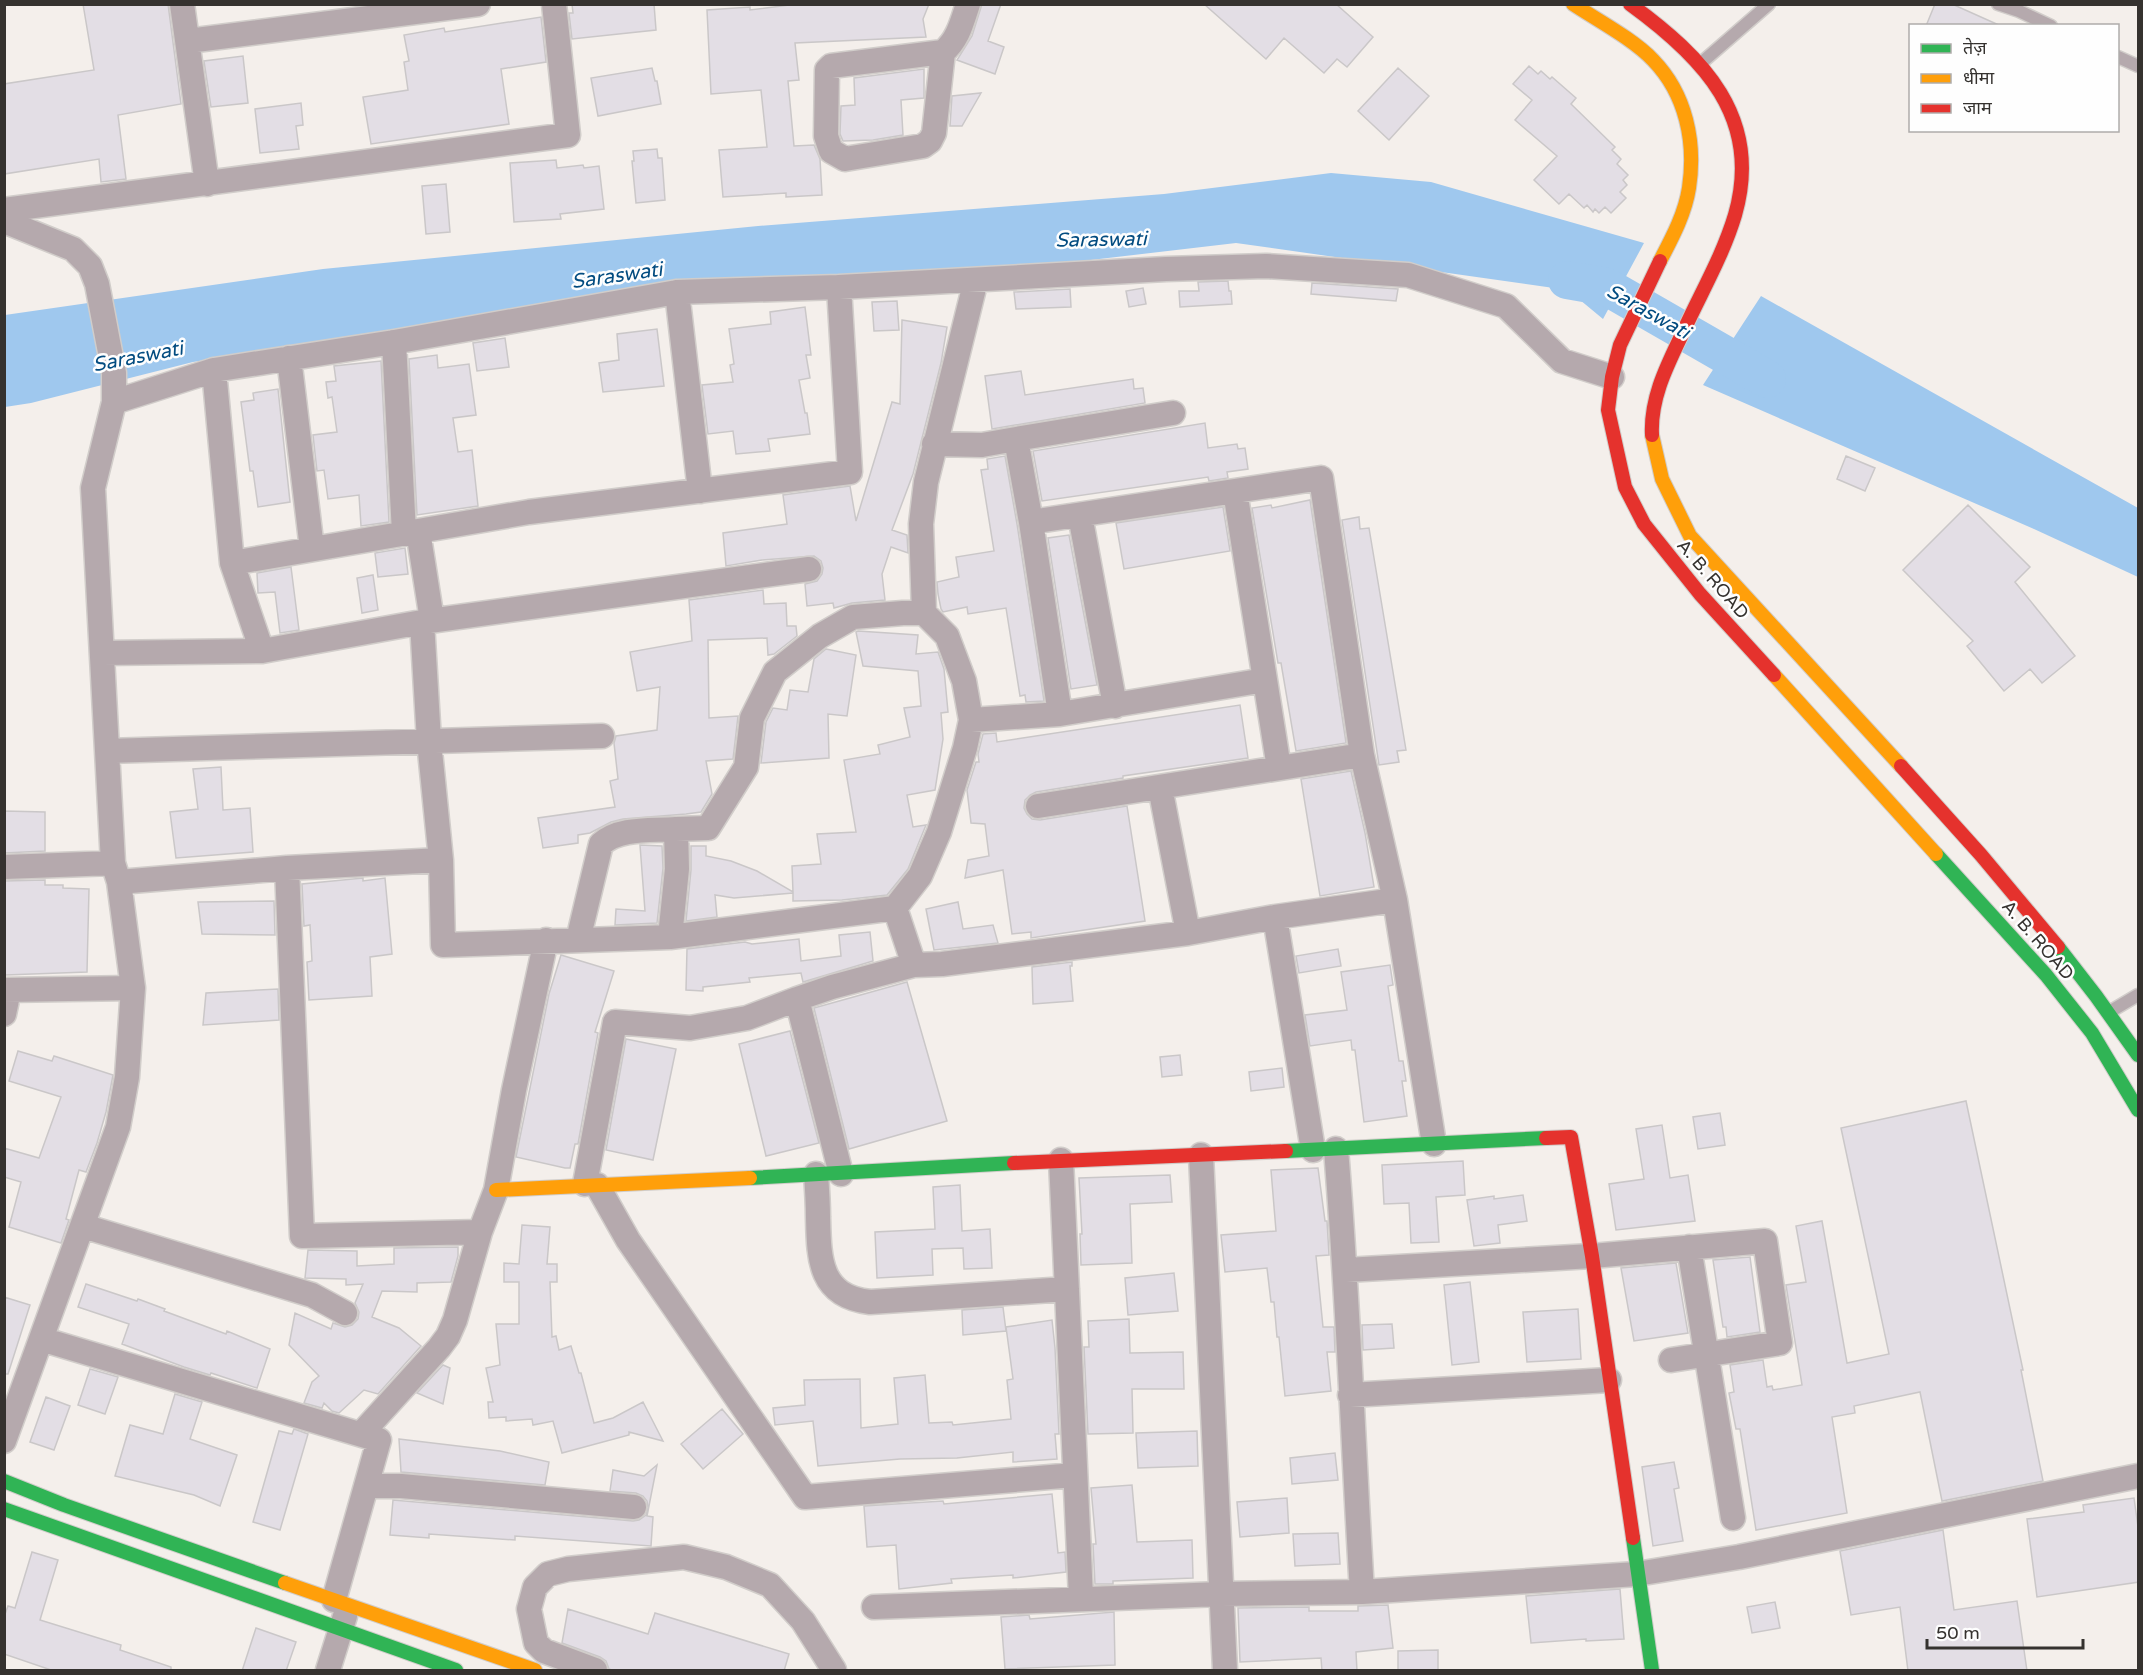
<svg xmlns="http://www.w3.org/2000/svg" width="2143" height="1675" viewBox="0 0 2143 1675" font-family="'Varela Round','Noto Sans Devanagari',sans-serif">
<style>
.water{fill:#9fc8ee}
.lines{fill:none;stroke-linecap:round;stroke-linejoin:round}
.river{stroke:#9fc8ee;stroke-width:38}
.building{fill:#e3dee5;stroke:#cac7c8;stroke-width:1.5}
.lane-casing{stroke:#d1cdca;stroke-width:15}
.street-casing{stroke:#d1cdca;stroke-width:27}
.fast-casing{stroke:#d1cdca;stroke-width:16}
.slow-casing{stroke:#d1cdca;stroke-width:16}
.jam-casing{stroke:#d1cdca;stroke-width:16}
.lane{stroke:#b5a9ad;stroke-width:12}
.street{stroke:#b5a9ad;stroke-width:24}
.fast{stroke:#30b455;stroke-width:14}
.slow{stroke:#ff9f0a;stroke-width:14}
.jam{stroke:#e5322d;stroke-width:14}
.labels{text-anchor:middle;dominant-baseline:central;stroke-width:5;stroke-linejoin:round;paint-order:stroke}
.street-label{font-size:18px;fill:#35322f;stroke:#fefefe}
.water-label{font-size:20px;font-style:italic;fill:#034c80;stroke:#fefefe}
</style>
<rect width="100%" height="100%" fill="#f4efeb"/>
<path class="water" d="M1331 173 1431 182 1644 243 1603 319 1568 290 1236 243 1031 267 764 277 559 304 193 362 31 403 5 407V315L323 269 758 226 1164 194Z
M1761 296 2138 508V577L2034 529 1703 385Z"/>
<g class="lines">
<path class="river" d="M1567 280 1607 287 1767 379"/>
</g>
<path class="building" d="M83 4H168L181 104 118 115 126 179 101 182 99 159 4 174V84L94 70Z
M572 4H654L656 30 572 39 569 13H573Z
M797 4H929L923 19 926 37 795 43 799 80 788 81 794 146 814 145 820 159 822 195 786 197V193L723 197 719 150 767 147 761 90 711 94 707 10 750 7V10Z
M982 4H1001L988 41 1004 47 995 74 957 60 972 36Z
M1204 4H1336L1373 37 1347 67 1337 59 1324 73 1284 38 1266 59Z
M1935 4H1952L2001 26H1926Z
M541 17 546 62 501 69 509 124 371 144 363 97 408 90 404 62 409 61 404 35 444 28 445 32Z
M243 56 248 103 211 107 204 61Z
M1529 66 1538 74 1541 71 1550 79 1552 77 1576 98 1571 104 1615 147 1612 150 1621 159 1617 164 1628 175 1623 180 1627 185 1620 192 1626 198 1611 213 1605 207 1599 213 1595 209 1593 212 1587 205 1584 208 1569 194 1559 204 1534 180 1557 156 1515 120 1532 100 1513 84Z
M652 68 655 81H657L661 104 598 116 591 78Z
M1398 68 1429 96 1389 140 1358 111Z
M924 69V98L901 100 903 135 873 140 843 141 840 134 841 106 855 105 854 78Z
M981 93 962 126H950L952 96Z
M301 103 303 125 296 126 299 149 260 153 255 109Z
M657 149 658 158H662L665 200 636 203 632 161H634L633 151Z
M556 160 557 168 583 165 584 168 599 166 604 209 560 214 561 219 514 222 510 163Z
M446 184 450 232 426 234 422 186Z
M1228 281 1229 291H1231L1232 304 1180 307 1179 291H1199L1198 282Z
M1312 283 1398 289 1396 301 1311 294Z
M1143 288 1146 304 1129 307 1126 291Z
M1070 289 1071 307 1016 309 1014 292Z
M897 301 899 330 874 331 872 302Z
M805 307 811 355H806L810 378 799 380 805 413H807L810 434 768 439 770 451 736 454 733 431 708 434 702 385 733 382 730 365 734 364 729 329 771 324 770 312Z
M902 320 947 327 941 363 913 474 892 530 907 535 908 553 891 547 882 574 885 600 852 603 834 608 833 603 807 606 805 584 817 581 822 574 823 568 821 561 814 556 762 560 726 566 723 533 787 524 783 495 850 486 856 521 892 402 900 404Z
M657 329 664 386 603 392 599 363 619 360 617 334Z
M505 338 509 367 477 371 473 343Z
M437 355 438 368 469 364 476 415 453 418 458 452 472 450 478 506 417 515 409 359Z
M381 361 389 522 361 526 359 495 328 499 324 470 317 471 313 435 337 432 332 397 328 398 326 382 336 381 334 366Z
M1021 371 1025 395 1133 379 1134 389 1143 388 1145 403 992 429 985 376Z
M278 389 290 502 258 507 253 471H250L241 402 254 400 253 393Z
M1205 423 1208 448 1237 444 1238 449 1245 448 1248 469 1227 472 1228 478 1209 481 1208 477 1042 501 1033 451Z
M1005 456 1017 524 1044 701 1026 702 1025 695 1020 696 1006 608 968 614 967 607 943 612 941 609 938 594 937 582 959 577 956 557 994 551 981 470 988 469 987 459Z
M1846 456 1875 468 1865 491 1837 479Z
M1310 500 1346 743 1296 751 1281 663H1278L1252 508 1271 505 1272 508Z
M1968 505 2030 567 2015 582 2075 656 2042 683 2030 669 2004 691 1967 646 1973 641 1903 570Z
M1223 507 1230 551 1124 569 1116 523Z
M1359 517 1360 529 1369 528 1406 750 1397 751 1399 762 1379 765 1342 520Z
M1069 535 1097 685 1071 689 1048 538Z
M405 548 408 574 378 577 375 553Z
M291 567 299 630 280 633 275 592 258 593 257 573Z
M373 575 378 610 362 613 357 578Z
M763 590 764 604 786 603 787 626H796L797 636 774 654 768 655 767 638 708 640 709 718 738 716 733 759 706 761 712 794 701 812 686 814 623 819 611 822 590 833 578 835V843L543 848 538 818 615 807 610 781 618 779 614 743 616 736 657 730 660 687 637 691 630 652 692 641 689 600Z
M858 631 918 635 916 654 938 652 944 669 948 712 941 713 943 739 935 790 907 795 913 827 926 825 908 869 887 895 842 900 793 901V893L734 898 715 895 717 917 686 921 691 870V846H706V856L731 861 757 871 793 892 792 866 821 864 817 834 856 832 844 760 880 754 878 745 910 737 904 708 921 706 918 671 863 666 856 632Z
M826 649 856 655 847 716 828 714 829 758 761 763 766 722 773 708 787 710 790 690 808 692 814 659Z
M1240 705 1248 758 1123 776V778L1036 792 1030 795 1025 800 1024 808 1027 814 1032 819 1040 820 1127 806 1145 921 1031 938V932L1012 934 1003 870 965 878 968 860 989 856 985 824 971 823 967 790 976 762H979L978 754 983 734 996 733 997 742Z
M221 767 223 810 250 808 253 852 176 858 170 812 198 809 193 769Z
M1351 771 1365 833 1374 887 1320 896 1301 779Z
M4 811 45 812V851L4 853Z
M640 845 662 846 663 868 657 923 615 925 616 909 645 911Z
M363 878V881L385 878 392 954 370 957 372 996 309 1000 307 962 312 961 310 925 304 926 302 884Z
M45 880V885H63V888L89 889 87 972 5 975 4 881Z
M274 901 275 935 202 934 198 902Z
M958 902 963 929 993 925 998 943 934 950 926 909Z
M870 932 873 961 803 982 801 973 749 978 750 982 703 987V991L686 990 687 949 745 942 752 944 799 939 801 961 841 956 839 935Z
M1338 949 1341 966 1299 973 1296 956Z
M561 955 614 971 595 1032 598 1033 578 1144H575L570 1168H565L516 1157 549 994Z
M1072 962V966H1070L1073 1001 1033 1004 1032 967Z
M1390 965 1393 985 1388 986 1399 1061H1403L1406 1081H1402L1407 1116 1364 1122 1355 1050H1352L1351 1040 1310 1046 1305 1015 1347 1010 1341 972Z
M907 982 947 1121 849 1149 814 1008Z
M278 989 279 1020 203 1025 206 993Z
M790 1031 819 1143 766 1156 739 1044Z
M626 1039 676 1049 653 1160 606 1150Z
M18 1051 52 1061 54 1056 113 1075 106 1112 97 1143 86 1172 79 1170 66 1219 69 1220 61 1243 9 1227 21 1182 4 1177V1148L39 1158 61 1097 9 1081Z
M1180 1055 1182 1075 1162 1077 1160 1057Z
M1282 1068 1284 1087 1251 1091 1249 1072Z
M1966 1101 2023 1370H2021L2043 1481 1942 1501 1920 1392 1854 1406 1855 1413 1832 1417 1847 1513 1756 1530 1740 1429H1736L1729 1393 1734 1392 1730 1365 1763 1360 1767 1387 1772 1386 1773 1390 1802 1385 1786 1285 1806 1282 1796 1226 1822 1221 1847 1363 1889 1354 1841 1128Z
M1720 1113 1725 1145 1698 1149 1693 1117Z
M1662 1125 1670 1178 1688 1175 1695 1221 1616 1230 1609 1184 1644 1179 1636 1129Z
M1463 1161 1465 1195 1436 1197 1439 1242 1411 1243 1409 1203 1384 1204 1382 1165Z
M1318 1168 1325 1221H1327L1329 1255 1316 1256 1323 1327H1334L1335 1352H1327L1331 1391 1285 1396 1279 1337H1277L1274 1302H1271L1267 1268 1225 1272 1221 1235 1276 1231 1271 1170Z
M1170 1175 1172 1202 1130 1204 1132 1263 1081 1265 1080 1234H1082L1079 1178Z
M960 1185 962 1231 990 1229 992 1268 964 1269 963 1248 932 1249 933 1275 877 1278 875 1232 935 1229 933 1187Z
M1523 1195 1527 1221 1498 1225 1500 1243 1474 1246 1467 1200 1494 1196V1199Z
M522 1225 550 1227 547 1264H557V1282H550L552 1337 556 1336 559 1350 571 1346 579 1373H581L594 1423 613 1418 643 1402 663 1441 629 1432V1435L562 1453 553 1421 533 1425 532 1419 506 1421V1417L489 1418 488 1402H493L486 1368 500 1365 496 1324H519V1282H504V1263L519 1264Z
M458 1247V1256L451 1282 417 1283V1292L382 1291 372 1317 399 1328 421 1346 378 1394 364 1390 339 1413 332 1411 324 1403 322 1408 304 1403 312 1382 319 1376 289 1345 295 1313 331 1329 333 1323 345 1327 352 1325 358 1319 359 1312 355 1303 363 1284 346 1285V1279L305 1278 308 1250 357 1251V1266L394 1264V1248Z
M1750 1257 1760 1332 1727 1337 1726 1327H1723L1713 1260Z
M1676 1263 1688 1333 1634 1341 1621 1268Z
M1174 1273 1178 1311 1128 1315 1125 1278Z
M1470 1282 1479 1362 1452 1365 1444 1285Z
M86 1284 137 1301 138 1299 165 1309 164 1311 226 1334 227 1331 270 1349 257 1388 211 1373 210 1375 184 1367 122 1344 129 1324 78 1307Z
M4 1297 30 1305 8 1374H4Z
M1003 1307 1006 1331 963 1335 962 1310Z
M1578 1309 1581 1359 1527 1362 1523 1312Z
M1129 1319 1130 1353 1183 1352 1184 1389H1132L1133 1433 1088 1434 1084 1347H1089L1088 1321Z
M1052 1320 1055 1348 1059 1434H1055L1057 1459 1013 1462V1452L957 1458 900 1459 818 1466 813 1421 775 1425 773 1408 805 1405 804 1380 860 1379 861 1428 898 1424 894 1378 925 1375 929 1423 952 1422 953 1425 1011 1419 1007 1380 1013 1379 1006 1327Z
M1392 1324 1394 1348 1363 1350 1362 1325Z
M443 1365 450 1368 443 1404 417 1393Z
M90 1369 118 1377 105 1414 78 1405Z
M175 1394 202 1402 190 1439 237 1455 220 1506 194 1495 115 1476 130 1425 163 1434Z
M46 1397 70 1406 54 1450 30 1442Z
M722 1409 743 1434 703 1469 681 1444Z
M294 1429 308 1434 280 1530 253 1522 279 1431 292 1434Z
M1197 1431 1198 1466 1138 1468 1136 1433Z
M399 1439 500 1451 549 1462 545 1485 401 1472Z
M1335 1453 1338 1480 1292 1484 1290 1458Z
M1674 1462 1679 1488 1674 1489 1683 1541 1653 1546 1642 1467Z
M657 1465 647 1516 653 1517 651 1546 515 1536V1540L429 1534V1538L390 1535 393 1500 633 1521 639 1520 646 1515 648 1508 647 1501 643 1496 636 1493 610 1491 613 1470 644 1476Z
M1132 1485 1137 1542 1192 1540 1193 1578 1113 1581V1584H1095L1093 1544H1096L1091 1488Z
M1052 1494 1058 1553 1065 1552 1066 1572 1013 1578V1575L951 1579 952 1583 899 1589 896 1545 867 1547 864 1506 943 1501 944 1504Z
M1287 1498 1289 1533 1240 1537 1237 1502Z
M2134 1498 2139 1534V1582L2037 1597 2027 1519 2084 1512 2083 1505Z
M1943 1530 1954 1610 2017 1601 2027 1671H1908L1900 1607 1851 1615 1840 1551Z
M1338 1533 1340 1564 1295 1566 1293 1534Z
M32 1552 58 1560 40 1620 121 1645 120 1650 171 1667V1671H54L4 1654V1617L8 1606 15 1608Z
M1620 1589 1624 1639 1586 1641V1639L1531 1643 1526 1596Z
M1775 1602 1780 1628 1752 1633 1747 1607Z
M1388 1605 1393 1648 1356 1652 1357 1671H1322L1321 1658 1240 1662 1238 1608 1309 1607V1611H1358V1606Z
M568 1609 648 1634 655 1613 789 1654 784 1671H614L609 1669 606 1661 600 1657 562 1643Z
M1114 1612 1115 1665 1005 1669 1001 1617 1029 1615 1030 1619Z
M256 1628 296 1642 286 1671H242Z
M1438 1650V1671H1398V1651Z"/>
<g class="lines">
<g class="lane-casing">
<path id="lane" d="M1998 4 2019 11 2051 26
M2118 57 2138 66
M1700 64 1769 4
M2111 1011 2138 995"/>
</g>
<g class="street-casing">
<path id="street" d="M182 4 207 184
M188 41 478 4
M943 52 934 133 930 141 923 146 845 159 831 151 826 136 827 70 831 66 943 52C958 40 962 22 968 4
M4 210 568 135 554 4
M4 221 73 249 90 266 97 284 114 373V402L93 488 113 863 119 882 133 988 127 1077 118 1127 4 1441
M677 292 700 491
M394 342 404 533
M289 358 312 549
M214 370 232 563 262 651
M114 402 214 370 394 342 677 292 839 287 1166 269 1266 266 1408 275 1506 306 1562 361 1612 377
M934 444 982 445 1016 439
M1235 491 1279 768
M1080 515 1115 706
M1031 522 1321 478 1362 755 1395 900 1434 1144
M418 531 432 620
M232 563 529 512 850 472 839 287
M924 613 921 524 926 482 976 280
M422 622 429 741 441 860 443 945 670 937 677 869 676 829 708 828 746 767 752 718 775 672 820 636 853 617 903 613H924L947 636 964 681 971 720 965 748 939 832 920 876 895 908 914 965
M103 653 262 651 422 622 809 569
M1060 714 1031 522 1016 439 1173 413
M971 720 1060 714 1265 680
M107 751 602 736
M1160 787 1188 933
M1038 806 1362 755
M4 867 113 863
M287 868 302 1236 480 1232
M119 882 287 868 441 860
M1275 917 1313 1150
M670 937 895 908
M578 940 601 844C620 827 651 831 676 829
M4 990 133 988
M797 999 832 987 914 965 942 964 1188 933 1275 917 1395 900
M4 1014 9 990
M1336 1149C1348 1296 1353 1444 1362 1592
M1201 1155 1225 1670
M1061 1160 1081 1598
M816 1174C817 1188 818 1203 818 1217 819 1259 819 1296 870 1302L1067 1289
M585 1184 615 1022 690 1028 747 1018 797 999 841 1174
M597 1185 628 1240 805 1497 1075 1475
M83 1226 312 1295 345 1313
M1689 1247 1733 1518
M1346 1270 1592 1256 1765 1241 1780 1343 1671 1360
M41 1339 379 1440 334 1600
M1350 1395 1609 1380
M361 1434 439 1348 448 1336 455 1320 480 1232 496 1190 514 1090 546 940
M366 1486H401L634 1507
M874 1607 1221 1594 1362 1592 1637 1574 1739 1557 2138 1476
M328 1670 345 1616
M595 1670 544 1651 536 1643 529 1609 535 1587 548 1574 568 1569 684 1557 726 1567 770 1585 803 1621 834 1670"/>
</g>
<g class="fast-casing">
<path id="fast" d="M1936 854 2046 975 2092 1033 2138 1110
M2058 947 2096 996 2138 1055
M1286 1151 1546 1138
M750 1178 1014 1163
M4 1481 64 1505 285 1583
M4 1509 456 1670
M1633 1538 1652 1670"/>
</g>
<g class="slow-casing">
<path id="slow" d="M1573 4C1597 20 1633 39 1653 60 1686 94 1696 142 1689 188 1685 214 1672 238 1660 261
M1652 435 1662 479 1690 536 1901 766
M1774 675 1936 854
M496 1190 750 1178
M285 1583 535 1670"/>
</g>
<g class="jam-casing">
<path id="jam" d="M1630 4C1703 57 1763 118 1735 215 1723 255 1702 291 1685 328 1669 362 1650 396 1652 435
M1660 261 1620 345 1612 377 1608 410 1625 487 1644 524 1700 594 1774 675
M1901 766 1981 855 2058 947
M1546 1138 1571 1137 1592 1256 1633 1538
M1014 1163 1286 1151"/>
</g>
<use href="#lane" class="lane"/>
<use href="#street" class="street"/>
<use href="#fast" class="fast"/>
<use href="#slow" class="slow"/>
<use href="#jam" class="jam"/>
</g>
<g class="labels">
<g class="street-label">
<text transform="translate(1713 579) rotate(49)">A. B. ROAD</text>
<text transform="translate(2038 940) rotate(49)">A. B. ROAD</text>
</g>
<g class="water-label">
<text transform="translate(1101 240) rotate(-1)">Saraswati</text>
<text transform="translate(617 276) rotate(-8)">Saraswati</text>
<text transform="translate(1648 312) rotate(29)">Saraswati</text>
<text transform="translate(138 357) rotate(-11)">Saraswati</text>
</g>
</g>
<rect width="2143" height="1675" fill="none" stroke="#35322f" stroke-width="12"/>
<rect x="1909" y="24" width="210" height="108" fill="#fefefe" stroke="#aeacab" stroke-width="1.5"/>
<rect x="1921" y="44" width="30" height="9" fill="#30b455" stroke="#aeacab" stroke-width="1.5"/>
<text x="1963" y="54" font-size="18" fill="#35322f">तेज़</text>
<rect x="1921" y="74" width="30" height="9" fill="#ff9f0a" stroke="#aeacab" stroke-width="1.5"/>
<text x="1963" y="84" font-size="18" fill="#35322f">धीमा</text>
<rect x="1921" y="104" width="30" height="9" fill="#e5322d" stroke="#aeacab" stroke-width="1.5"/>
<text x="1963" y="114" font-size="18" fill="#35322f">जाम</text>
<path d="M1927 1639v9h156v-9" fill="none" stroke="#35322f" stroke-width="3"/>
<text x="1936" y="1639" font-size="18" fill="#35322f" stroke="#fefefe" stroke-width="4.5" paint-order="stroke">50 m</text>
</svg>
